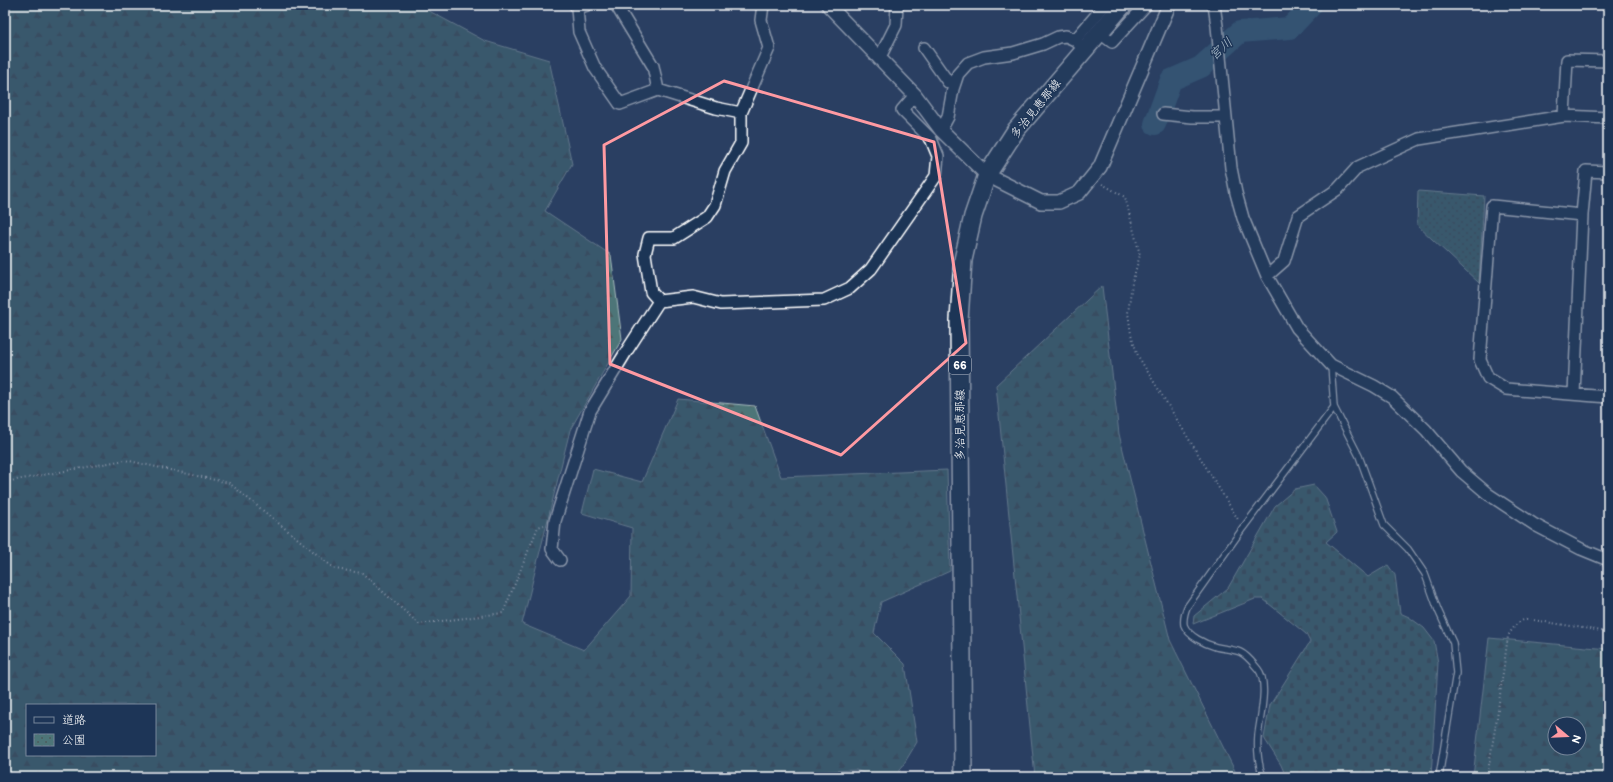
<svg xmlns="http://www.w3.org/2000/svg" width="1613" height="782" viewBox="0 0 1613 782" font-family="'Balsamiq Sans','Klee One',sans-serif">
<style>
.forest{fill:url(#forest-firs);stroke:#a6babc;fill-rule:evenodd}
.cemetery{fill:url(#cemetery-stones);stroke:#a6babc}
.park{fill:url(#park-dots);stroke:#a6babc}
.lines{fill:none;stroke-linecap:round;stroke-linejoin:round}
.river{stroke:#3f6a86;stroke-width:22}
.service-casing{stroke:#fff;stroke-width:8}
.minor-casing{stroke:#fff;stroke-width:14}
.tertiary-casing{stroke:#fff;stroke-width:16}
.primary-casing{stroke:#fff;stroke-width:20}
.path{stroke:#fff;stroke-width:2;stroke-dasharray:1 3;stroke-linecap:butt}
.service{stroke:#1d3557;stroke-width:5.5}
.minor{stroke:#1d3557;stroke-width:11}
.tertiary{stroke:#1d3557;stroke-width:13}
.primary{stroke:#1d3557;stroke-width:17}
.marked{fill:none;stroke:#ff9aa2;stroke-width:3;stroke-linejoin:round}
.labels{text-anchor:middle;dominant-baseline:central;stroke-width:3;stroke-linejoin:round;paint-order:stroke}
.shield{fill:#1d3557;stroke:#bbc2cd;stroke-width:1}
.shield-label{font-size:11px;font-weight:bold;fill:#fff}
.street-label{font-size:12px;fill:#fff;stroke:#1d3557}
.water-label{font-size:13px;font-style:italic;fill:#b2c3cf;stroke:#1d3557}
</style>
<defs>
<pattern id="forest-firs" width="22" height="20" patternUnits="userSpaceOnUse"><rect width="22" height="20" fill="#4d7578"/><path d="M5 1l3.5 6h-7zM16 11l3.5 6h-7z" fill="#4c5c5e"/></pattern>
<pattern id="cemetery-stones" width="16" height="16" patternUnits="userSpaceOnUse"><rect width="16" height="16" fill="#4d7578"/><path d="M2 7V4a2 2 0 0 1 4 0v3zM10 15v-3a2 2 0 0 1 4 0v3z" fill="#4c5c5e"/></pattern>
<pattern id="park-dots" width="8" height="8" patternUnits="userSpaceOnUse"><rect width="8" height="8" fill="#4d7578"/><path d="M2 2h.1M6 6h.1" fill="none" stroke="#4c5c5e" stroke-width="1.8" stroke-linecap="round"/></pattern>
</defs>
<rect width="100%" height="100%" fill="#2a3f62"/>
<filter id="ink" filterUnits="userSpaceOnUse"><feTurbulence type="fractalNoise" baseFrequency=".025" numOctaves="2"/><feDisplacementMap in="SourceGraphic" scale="8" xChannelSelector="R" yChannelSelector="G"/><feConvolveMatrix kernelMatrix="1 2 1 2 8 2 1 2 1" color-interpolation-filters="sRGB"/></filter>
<g filter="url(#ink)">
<path class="forest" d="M5 5H418L485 41 549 60 572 164 545 211 611 255 622 339 570 430 522 624 584 650 631 596 632 528 582 513 593 469 642 482 678 399 755 406 781 477 947 470 950 571 881 602 874 633 905 664 917 742 896 777H873L856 770 784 773V777H5ZM27 705H155V755H27Z
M1495 5H1608V8Z
M1102 286 1119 434 1170 640 1238 777H1035L996 385Z
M1489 638 1608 649V777H1473ZM1555 724H1579V748H1555Z"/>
<path class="cemetery" d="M1314 485 1325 497 1337 532 1326 542 1368 577 1388 565 1395 575 1400 613 1409 617 1424 628 1434 641 1438 663 1431 777H1286L1281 765 1264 738 1270 705 1310 642 1306 634 1263 599H1255L1193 624 1194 616 1228 588 1275 506 1295 489Z"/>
<path class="park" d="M1418 191 1484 196 1479 283 1417 225Z"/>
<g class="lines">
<path class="river" d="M1155 124 1171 80 1201 67 1240 32 1290 28 1311 6V5"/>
<g class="service-casing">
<path id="service" d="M1331 365 1334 407 1359 456 1384 525 1408 549 1425 574 1438 610 1453 643 1456 673 1439 777
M1263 777C1258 764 1257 749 1258 735 1260 718 1269 682 1258 669 1253 663 1247 655 1240 652 1233 649 1224 649 1216 647 1205 644 1188 636 1184 625 1183 618 1185 612 1187 607L1243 528 1334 407"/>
</g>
<g class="minor-casing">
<path id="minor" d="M575 5 577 8 587 5
M616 5 653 66 658 90 716 108 741 113
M1214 5 1217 26 1231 168 1236 193 1243 218 1267 276 1297 328 1331 365 1374 386 1392 397 1426 430 1461 471 1488 494 1535 525 1581 549 1608 560
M577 8 579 32 595 68 620 104 658 90
M1100 33 1112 42 1146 5
M1075 40 1105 5
M924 48 948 82 954 85
M879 59 896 25 897 5
M1163 114 1192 117H1225
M1564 116 1567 60 1608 61
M941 130 948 117 953 89 958 74 968 63 984 57 1013 53 1043 44 1058 37 1066 36 1075 40 1085 50
M1608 172 1586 171 1582 215 1492 206 1480 360 1488 378 1506 389 1608 397
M1267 276 1284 261 1298 216 1338 189 1358 167 1419 139 1564 116 1608 118
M659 301 693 297 721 304 824 300 850 288 871 269 936 176 938 156 931 139 902 110 915 95
M659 301 651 292 645 254 649 238H674L707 217 715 205 725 171 741 143V113L769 48 761 20 763 5
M1574 394 1582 215
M560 560 552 549 555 521 590 411 626 352 659 301"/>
</g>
<g class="tertiary-casing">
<path id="tertiary" d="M828 5 915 95 941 130 987 175 1041 202H1059L1079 193 1100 167 1169 5"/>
</g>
<g class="primary-casing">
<path id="primary" d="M963 777 959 320 963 260 973 216 987 175 1016 130 1123 5"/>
</g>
<path class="path" d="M1102 184 1125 197 1140 255 1132 283 1128 313 1131 334 1138 356 1239 521
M5 482 125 460 229 483 335 569 362 573 419 624 503 613 538 527 544 525
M1487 777 1497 717 1508 636C1513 628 1517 621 1527 619L1608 632"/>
<use href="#service" class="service"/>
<use href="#minor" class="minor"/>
<use href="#tertiary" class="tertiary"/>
<use href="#primary" class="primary"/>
</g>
</g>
<path d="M0 0H1613V782H0ZM724 81 934 142 966 343 841 455 610 364 604 145Z" fill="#2a3f62" fill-opacity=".55" fill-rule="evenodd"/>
<path class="marked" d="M724 81 934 142 966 343 841 455 610 364 604 145Z"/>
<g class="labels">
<rect class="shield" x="949" y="356" width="22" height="18" rx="3"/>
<g class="shield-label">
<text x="960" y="365">66</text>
</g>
<g class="street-label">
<text transform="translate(1036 109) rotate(-51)">多治見恵那線</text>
<text transform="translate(960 425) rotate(-90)">多治見恵那線</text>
</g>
<g class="water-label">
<text transform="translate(1221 49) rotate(-42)">宮川</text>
</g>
</g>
<rect width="1613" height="782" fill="none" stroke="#1d3557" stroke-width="20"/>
<rect x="10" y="10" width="1593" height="762" fill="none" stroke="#fff" stroke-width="1.5" filter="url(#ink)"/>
<rect x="26" y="704" width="130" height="52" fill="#1d3557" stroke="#77869a"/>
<rect x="34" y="717" width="20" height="6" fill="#1d3557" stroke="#77869a"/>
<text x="62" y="724" font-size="12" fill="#ffffff">道路</text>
<rect x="34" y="734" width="20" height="12" fill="url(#park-dots)" stroke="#77869a"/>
<text x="62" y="744" font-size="12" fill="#ffffff">公園</text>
<g transform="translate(1567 736) rotate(109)"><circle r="19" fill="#1d3557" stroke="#77869a"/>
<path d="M0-3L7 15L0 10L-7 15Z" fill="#ff9aa2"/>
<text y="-6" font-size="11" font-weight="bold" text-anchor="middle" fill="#ffffff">N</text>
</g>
</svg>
